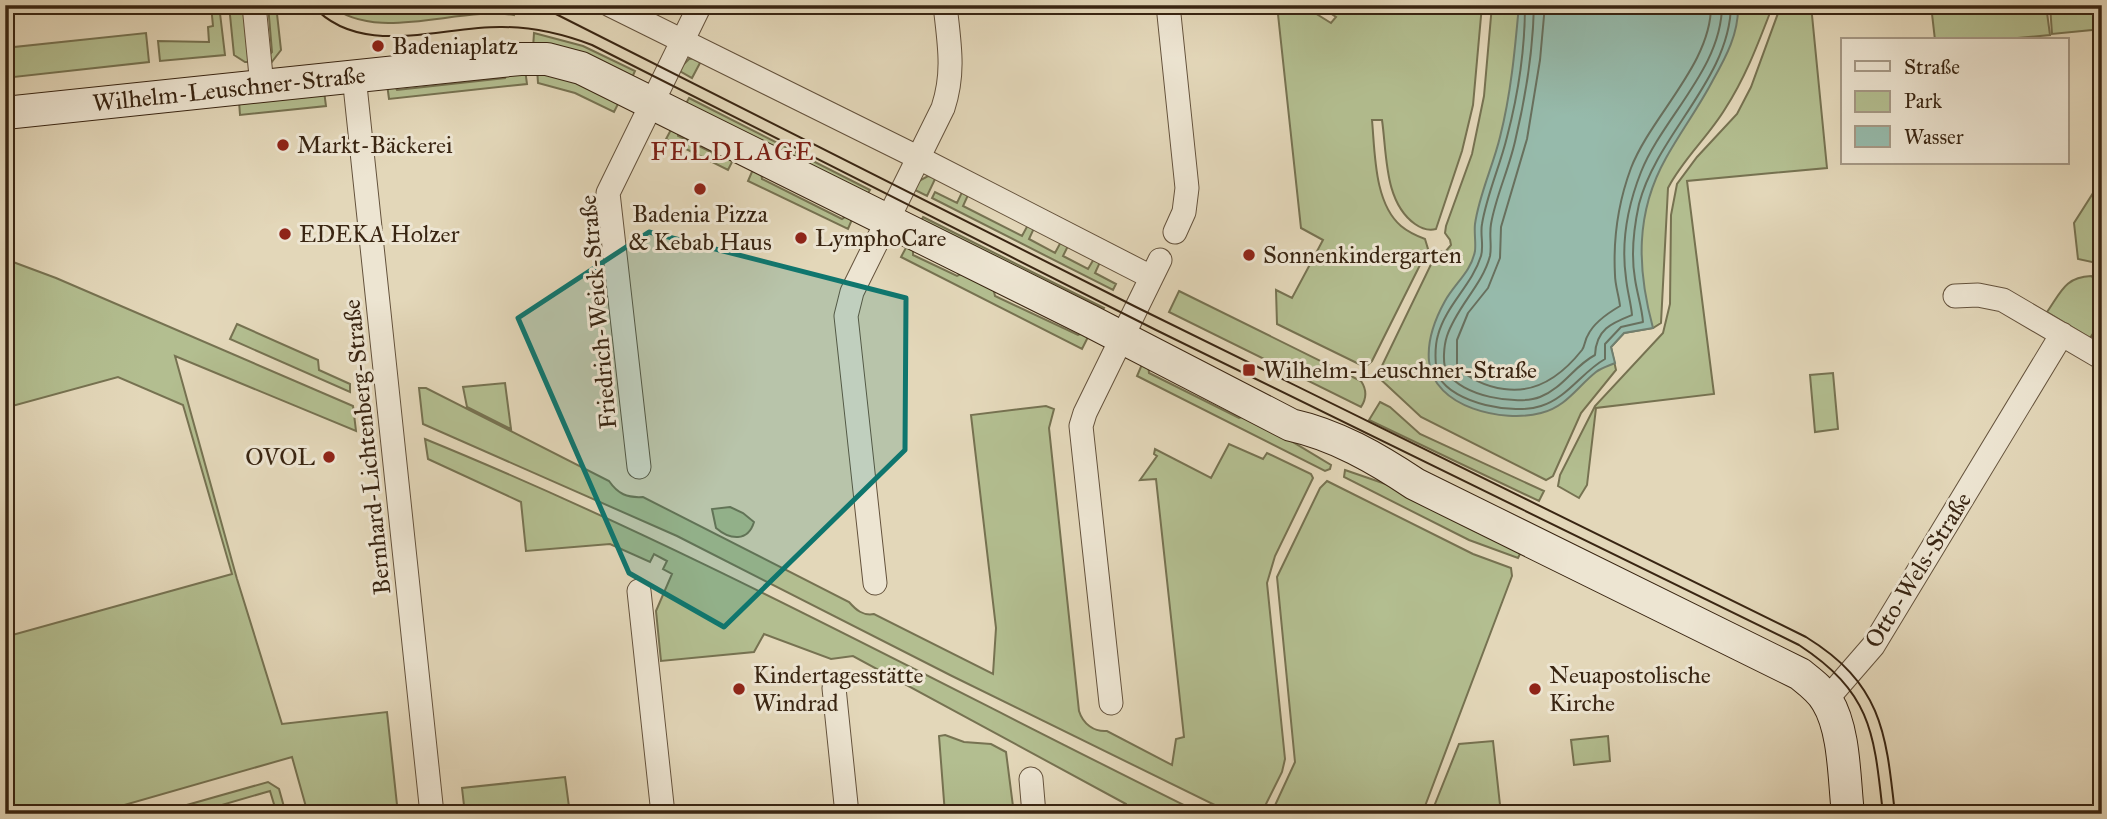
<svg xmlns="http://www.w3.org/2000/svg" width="2107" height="819" viewBox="0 0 2107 819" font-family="'IM FELL Great Primer',serif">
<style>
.green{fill:#b3be90;stroke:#767251;stroke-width:2}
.water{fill:#96baab;stroke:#717e6e;stroke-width:2}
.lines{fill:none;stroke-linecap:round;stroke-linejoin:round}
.shore{stroke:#68705e;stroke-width:2}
.street-casing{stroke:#64523c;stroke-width:25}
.secondary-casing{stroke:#392512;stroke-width:34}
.street{stroke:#ede5d2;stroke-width:23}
.secondary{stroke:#ede5d2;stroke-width:32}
.tram{stroke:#392512;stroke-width:2}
.marked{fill:#0f766e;fill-opacity:0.2;stroke:#0f766e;stroke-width:5;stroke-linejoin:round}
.poi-dot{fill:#8f2418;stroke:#ede5d2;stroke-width:2.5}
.labels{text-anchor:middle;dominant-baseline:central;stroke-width:6;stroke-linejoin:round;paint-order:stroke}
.poi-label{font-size:24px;fill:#392512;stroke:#ede5d2;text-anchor:start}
.street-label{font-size:24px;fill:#392512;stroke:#ede5d2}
.neighbourhood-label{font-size:26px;letter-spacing:2px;fill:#7a1f14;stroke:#ede5d2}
</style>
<rect width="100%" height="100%" fill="#e3d7b9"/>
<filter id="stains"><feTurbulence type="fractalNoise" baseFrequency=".00286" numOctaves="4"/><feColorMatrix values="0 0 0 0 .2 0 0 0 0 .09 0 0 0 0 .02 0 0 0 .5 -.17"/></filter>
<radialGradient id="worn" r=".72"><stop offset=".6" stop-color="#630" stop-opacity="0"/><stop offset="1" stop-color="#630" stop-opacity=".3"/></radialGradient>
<path class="green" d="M211 5H219L225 55 160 61 158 41 209 42 208 27 213 26Z
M229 5H244L250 62H245L234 55Z
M268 5H276L281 50 271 63H266V58L272 52Z
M330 5H525V12L515 11 514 15C458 6 377 44 330 5Z
M1277 5H1302L1331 23 1336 17 1318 5H1482L1473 105 1462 151 1436 229C1428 231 1422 229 1415 224 1384 202 1387 154 1382 120H1372C1375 152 1374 203 1401 226 1407 231 1417 236 1425 239L1428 249 1372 361 1365 367 1277 324 1276 290 1292 298 1323 240 1301 228Z
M1492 5H1773C1759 41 1746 77 1725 109 1708 137 1683 159 1668 188L1661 323 1653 328 1624 333 1611 347 1616 370 1581 413 1553 476 1546 480 1421 417 1377 376 1437 252 1446 251 1451 245 1450 240 1445 233 1446 226 1472 154 1484 96Z
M1781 5H1811L1827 168 1687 181 1714 394 1596 408 1587 485 1579 498 1558 486 1560 475 1595 406 1663 333 1670 304 1671 215 1677 184 1697 157 1737 114 1751 87Z
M1931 5H2046L2050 35 1995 40H1935Z
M2050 5H2102V29L2052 34Z
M146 33 149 62 5 78V48Z
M534 33 583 46 635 71 631 80 533 48Z
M696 58 701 61 692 78 678 70 689 59Z
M537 68 621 98 614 112 575 93 538 83Z
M525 69 527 84 389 99 387 84 393 83 397 90 505 78 508 71Z
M324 91 326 106 240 115 239 101Z
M689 98 870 190 865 198 684 107Z
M673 126 678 129V136L723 158 729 155 734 158 728 170 666 139Z
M754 167 761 170 762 179 842 219 849 214 853 217 848 229 748 181Z
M928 176 936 177 927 196 913 189 917 182Z
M2102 179V263L2101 264 2078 259 2074 223Z
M963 190 969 193 963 206 1022 236 1029 223 1035 226 1029 239 1055 253 1062 240 1069 244 1063 256 1088 269 1095 257 1101 260 1095 273 1116 284 1113 290 932 198 935 192 957 203Z
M923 217 1104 308 1100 315 919 225Z
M908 244 913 246V255L957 276 965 272 993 287 995 296 1078 335 1083 333 1089 335 1082 349 901 257Z
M5 259 56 278 353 406 356 431 175 356 237 579 282 724 387 712 398 814H308L292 757 93 814H5V637L232 574 183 405 118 377 5 408Z
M2091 276 2102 282V320L2090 338 2047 312C2061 292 2065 277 2091 276Z
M1179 291 1361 381C1367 390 1367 398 1361 407L1169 312Z
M237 324 318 360 319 370 350 384V392L230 339Z
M1143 362 1148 364 1149 373 1239 418 1248 415 1331 465 1330 469 1325 471 1137 376Z
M1833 373 1838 429 1815 432 1810 375Z
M505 383 511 429 467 407 463 387Z
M419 388H426L609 481C618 494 627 498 643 497L849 602C856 610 863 616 874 614L993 674 996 628 971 415 1046 406 1054 409 1049 428 1079 711C1083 724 1094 732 1107 731L1172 765 1176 739 1184 737 1156 479 1140 480 1157 456 1154 454 1155 449 1211 478 1229 444 1263 459 1267 453 1311 474 1313 478 1275 556 1267 583 1285 759 1282 772 1261 814H1233L952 676 677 536 423 424Z
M1380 402 1390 407 1420 434 1544 491 1539 501 1369 420Z
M425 439C692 548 944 687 1202 814H1128L1126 804 853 656 831 659 764 634 754 652 661 661 656 611 672 574 663 569 667 561 654 554 650 562 610 544 526 551 521 502 428 459Z
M1345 470 1403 490 1523 548 1518 558 1469 540 1344 477Z
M1327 481 1473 554 1511 568 1512 576 1422 814H1271L1295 762 1277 577 1320 488Z
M730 507 743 513 754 522C748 542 730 540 716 528L712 509Z
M945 735 964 742 991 744 1006 752 1014 814H945L939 736Z
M1608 736 1610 761 1574 765 1571 740Z
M1493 741 1501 814H1431L1459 744Z
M565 777 570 814H465L462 788Z
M268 782 279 789 286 814H277L270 791 191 814H155Z"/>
<path class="water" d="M1519 5H1738C1739 33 1726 57 1713 80 1699 107 1681 131 1666 158 1635 213 1637 269 1653 328L1624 333 1611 347 1615 363C1608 366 1601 368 1596 372 1577 387 1566 407 1541 413 1504 423 1433 408 1429 361 1427 340 1435 319 1445 301 1455 283 1471 272 1475 251 1476 242 1474 233 1475 224 1479 195 1493 166 1500 137 1511 94 1515 49 1519 5Z"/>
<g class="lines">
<path class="shore" d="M1525 5C1525 48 1518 95 1507 137 1500 166 1487 194 1482 224 1480 234 1484 246 1481 256 1472 285 1446 305 1438 335 1435 345 1434 366 1439 377 1454 404 1514 415 1541 406 1567 398 1582 372 1605 359V344L1621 327 1643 322C1642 308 1637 293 1635 279 1631 256 1634 227 1639 204 1657 134 1730 79 1731 5
M1534 5C1533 49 1526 95 1516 137 1510 167 1496 195 1491 224 1489 235 1492 246 1490 256 1482 286 1457 306 1447 336 1444 345 1442 364 1447 372 1461 396 1517 406 1540 397 1563 388 1574 366 1595 355 1596 329 1612 323 1632 315 1631 303 1627 290 1626 278 1621 243 1628 205 1641 172 1663 117 1722 68 1722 5
M1545 5 1540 60 1527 139 1501 227 1500 258 1488 288 1468 313 1457 340V366C1469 379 1487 387 1504 389 1537 394 1563 374 1582 350 1585 346 1585 339 1588 335 1594 322 1608 313 1620 306 1619 296 1615 285 1615 275 1613 238 1618 203 1631 168 1651 116 1712 63 1711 5"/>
<g class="street-casing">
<path id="street" d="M254 5 262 86
M610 5 919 158 1151 277
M1168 5 1187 188 1184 212 1175 232
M354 76 432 814
M1955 296 1978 295 2003 300 2102 358
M639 467 608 193 700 5
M875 583 846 316 852 292 943 108C955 72 949 42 945 5
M639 591 663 814
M834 688 847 814
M1827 699 1873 646 2062 334
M1111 703 1081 426 1085 413 1160 260
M1031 779 1034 814"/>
</g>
<g class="secondary-casing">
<path id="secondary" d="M5 113 520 59H547L581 68 1090 321 1291 425C1336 435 1376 458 1415 484L1800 674C1810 682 1821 690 1827 701 1845 730 1844 780 1848 814"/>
</g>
<use href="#street" class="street"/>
<use href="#secondary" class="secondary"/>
<path class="tram" d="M312 5C360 59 440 26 502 27 533 27 563 34 592 45L1156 330 1799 645C1872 693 1874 733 1883 814
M538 5 1136 307 1806 637C1882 684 1886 732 1895 814"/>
</g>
<path class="marked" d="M649 232 906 298 905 450 724 627 629 573 518 318Z"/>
<g class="poi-dot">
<circle cx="378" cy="46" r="7"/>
<circle cx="283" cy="145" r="7"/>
<circle cx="700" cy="189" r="7"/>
<circle cx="285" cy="234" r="7"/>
<circle cx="801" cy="238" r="7"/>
<circle cx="1249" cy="255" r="7"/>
<rect x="1242" y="363" width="14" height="14" rx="3.5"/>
<circle cx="329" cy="457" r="7"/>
<circle cx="739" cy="689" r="7"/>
<circle cx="1535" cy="689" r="7"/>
</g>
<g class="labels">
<g class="poi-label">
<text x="392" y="46">Badeniaplatz</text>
<text x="297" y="145">Markt-Bäckerei</text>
<text x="700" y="214" text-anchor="middle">Badenia Pizza<tspan x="700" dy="28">&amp; Kebab Haus</tspan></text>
<text x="299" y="234">EDEKA Holzer</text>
<text x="815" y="238">LymphoCare</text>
<text x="1263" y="255">Sonnenkindergarten</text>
<text x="1263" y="370">Wilhelm-Leuschner-Straße</text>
<text x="315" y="457" text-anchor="end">OVOL</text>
<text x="753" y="675">Kindertagesstätte<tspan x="753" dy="28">Windrad</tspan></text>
<text x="1549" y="675">Neuapostolische<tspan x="1549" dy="28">Kirche</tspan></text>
</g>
<g class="street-label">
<text transform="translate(229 89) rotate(-6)">Wilhelm-Leuschner-Straße</text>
<text transform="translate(598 312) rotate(-95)">Friedrich-Weick-Straße</text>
<text transform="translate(367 447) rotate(-96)">Bernhard-Lichtenberg-Straße</text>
<text transform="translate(1918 570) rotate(-58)">Otto-Wels-Straße</text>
</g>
<g class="neighbourhood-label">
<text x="733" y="151">FELDLAGE</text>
</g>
</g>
<rect width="2107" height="819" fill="none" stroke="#e3d7b9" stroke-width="28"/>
<rect x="7" y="7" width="2093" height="805" fill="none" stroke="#392512" stroke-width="3.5"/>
<rect x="14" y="14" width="2079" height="791" fill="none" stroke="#392512" stroke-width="2"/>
<rect x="1841" y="38" width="228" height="126" fill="#ede5d2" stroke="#a59885" stroke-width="2"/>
<rect x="1855" y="61" width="35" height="10" fill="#ede5d2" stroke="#a59885" stroke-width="2"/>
<text x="1904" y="74" font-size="21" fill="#392512">Straße</text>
<rect x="1855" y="91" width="35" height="21" fill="#b3be90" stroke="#a59885" stroke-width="2"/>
<text x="1904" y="108" font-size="21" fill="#392512">Park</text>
<rect x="1855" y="126" width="35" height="21" fill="#96baab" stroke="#a59885" stroke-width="2"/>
<text x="1904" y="144" font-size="21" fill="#392512">Wasser</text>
<rect width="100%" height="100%" filter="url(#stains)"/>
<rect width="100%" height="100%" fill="url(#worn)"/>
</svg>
